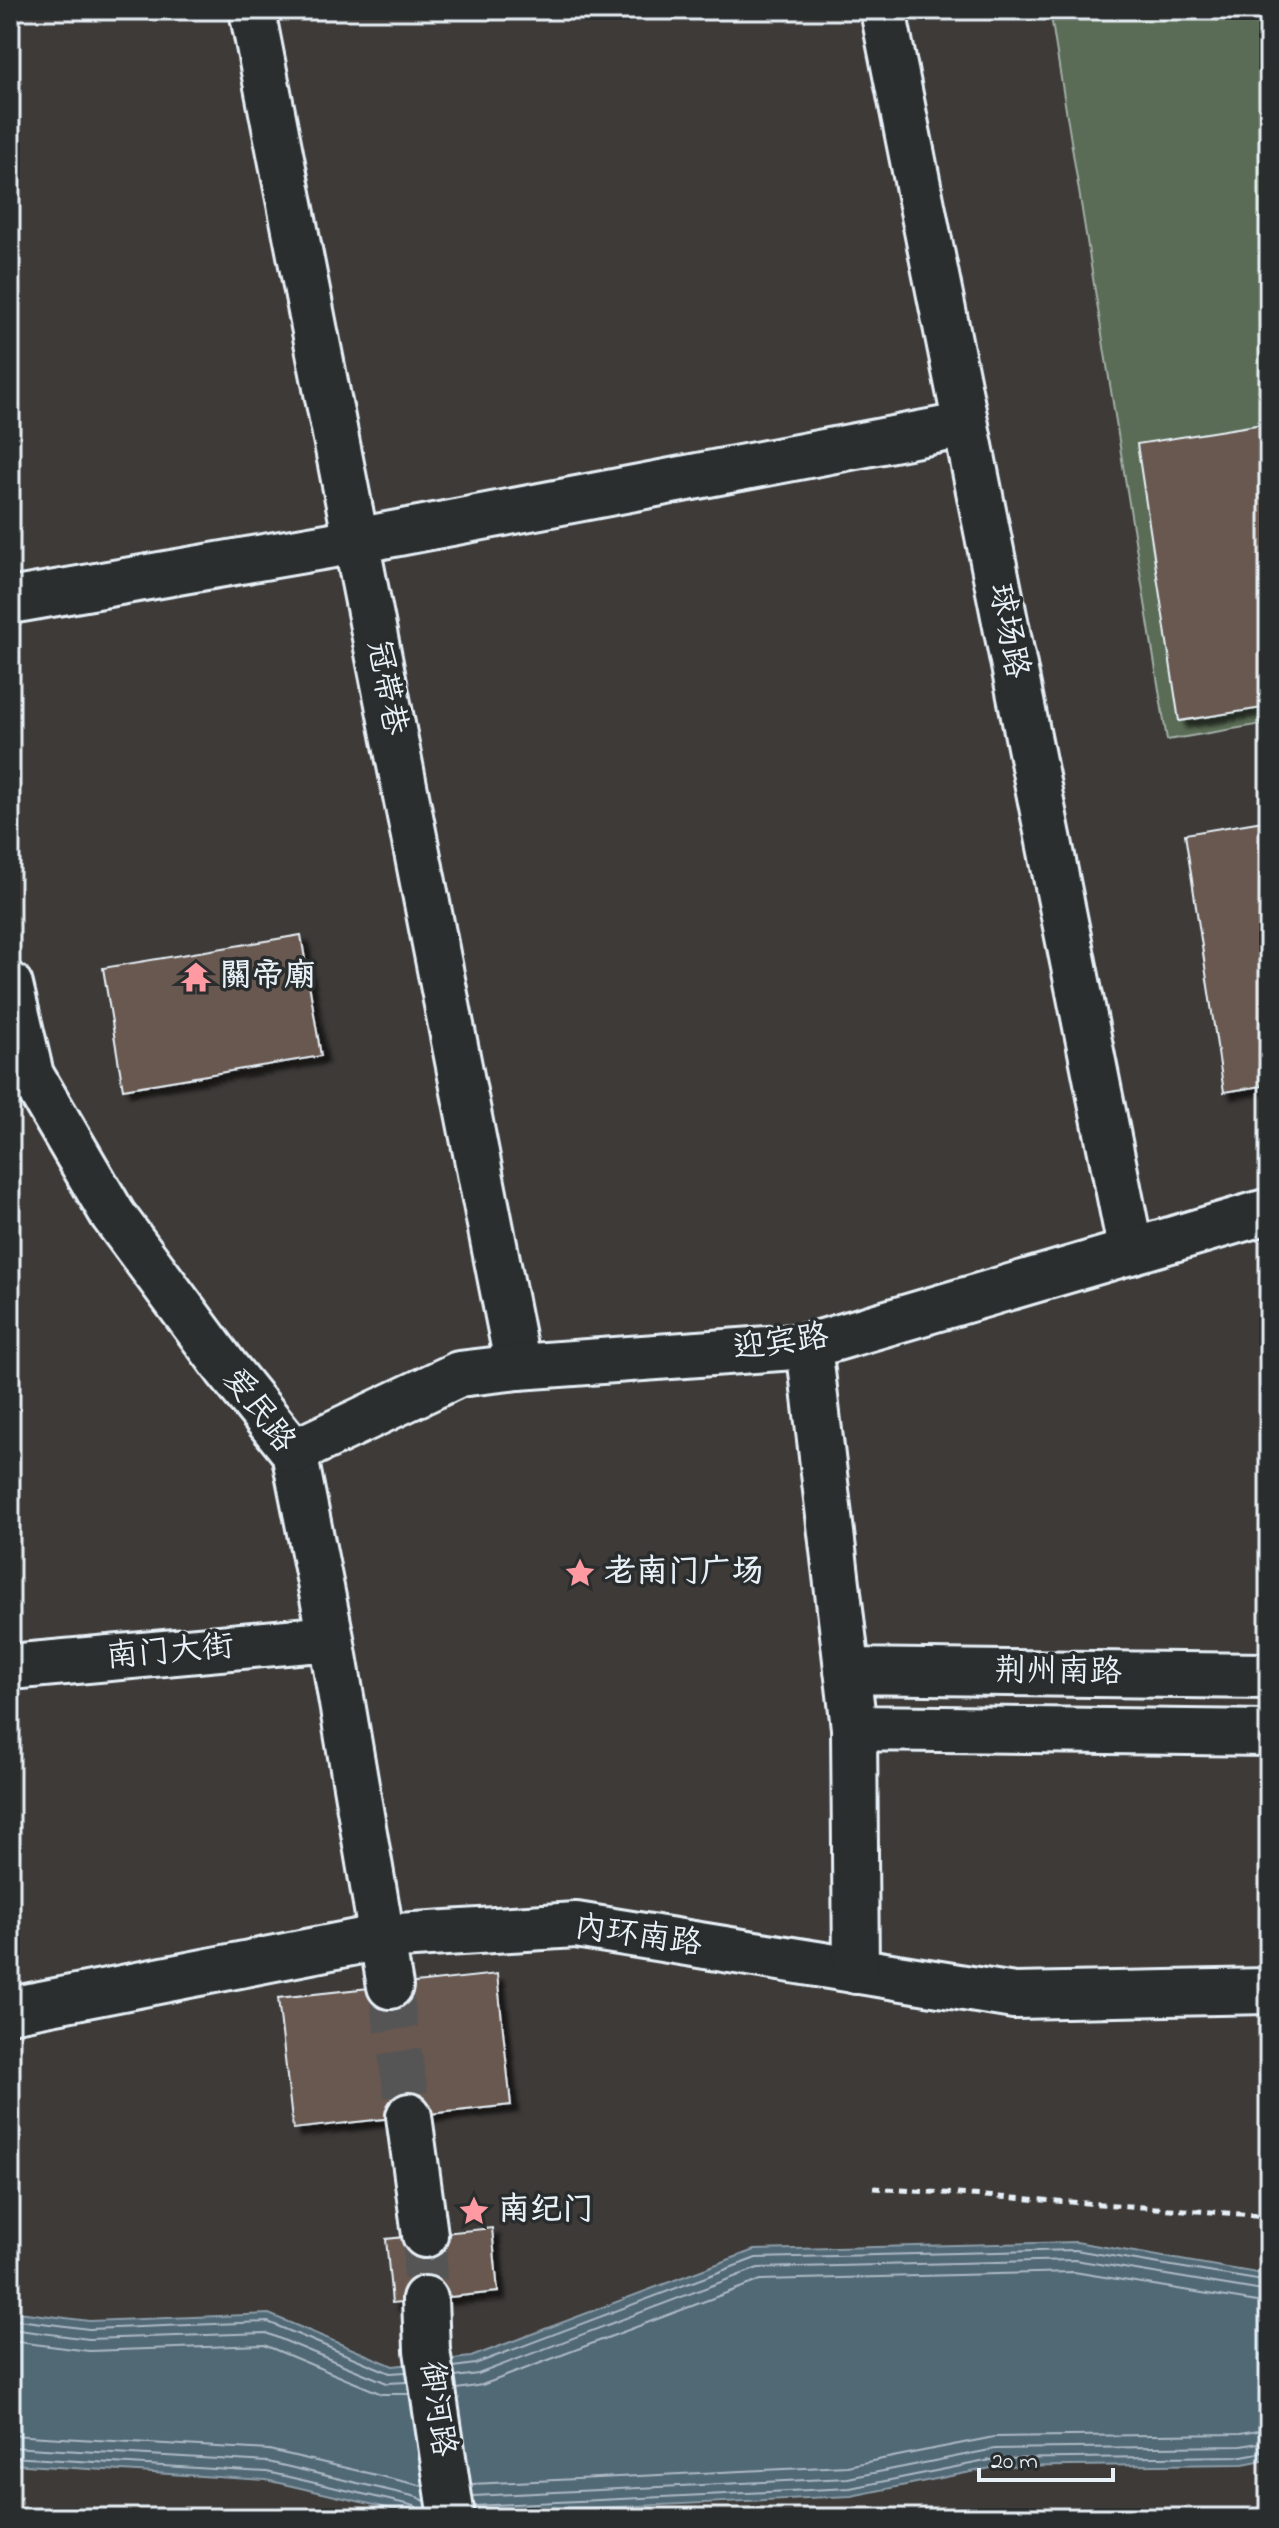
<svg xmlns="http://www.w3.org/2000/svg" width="1279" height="2528" viewBox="0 0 1279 2528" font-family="'Indie Flower','LXGW WenKai TC',sans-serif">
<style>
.green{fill:#5a6c55;stroke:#a1aea6;stroke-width:2}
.water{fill:#516775;stroke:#8d9ea9;stroke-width:2}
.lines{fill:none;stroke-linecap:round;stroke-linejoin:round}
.shore{stroke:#acbac4;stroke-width:2}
.building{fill:#685850;stroke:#e8f1f8;stroke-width:2;filter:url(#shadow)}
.minor-tunnel{stroke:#575555;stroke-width:44;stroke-dasharray:44 22;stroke-linecap:butt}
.minor-casing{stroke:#e8f1f8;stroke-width:50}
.major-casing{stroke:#e8f1f8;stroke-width:50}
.path{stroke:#e8f1f8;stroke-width:5;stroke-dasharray:8 6;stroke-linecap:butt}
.minor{stroke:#2a2d2e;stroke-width:44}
.major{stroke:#2a2d2e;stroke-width:44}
.labels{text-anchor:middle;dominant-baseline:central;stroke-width:7;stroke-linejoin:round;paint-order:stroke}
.street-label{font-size:32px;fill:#e8f1f8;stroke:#2a2d2e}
.poi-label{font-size:32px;font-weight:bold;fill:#e8f1f8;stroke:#2a2d2e;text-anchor:start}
</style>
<defs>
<filter id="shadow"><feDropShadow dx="7" dy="7" stdDeviation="2" flood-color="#0009"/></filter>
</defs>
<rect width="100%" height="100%" fill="#3d3a38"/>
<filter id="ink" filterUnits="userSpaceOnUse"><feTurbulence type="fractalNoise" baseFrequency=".0125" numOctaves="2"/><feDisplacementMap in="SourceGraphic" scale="16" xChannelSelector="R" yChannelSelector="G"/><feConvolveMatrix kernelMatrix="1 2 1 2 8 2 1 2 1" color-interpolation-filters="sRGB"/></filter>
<g filter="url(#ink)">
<path class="green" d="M1050 10H1269V723L1167 740Z"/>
<path class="water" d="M1076 2242 1269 2275V2459L1243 2464 996 2467 851 2496 422 2516 266 2480 10 2464V2311L89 2321 269 2314 393 2366 471 2357 754 2250Z"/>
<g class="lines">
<path class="shore" d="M10 2319 89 2329 268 2322 390 2373 406 2372
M10 2329 89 2339 266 2333 387 2383 408 2382
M10 2341 89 2351 264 2345 382 2394H409
M454 2367 475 2364 756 2258 1075 2250 1269 2282
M455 2377 478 2374 758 2268 1075 2260 1269 2292
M457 2389 482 2385 761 2280 1074 2272 1269 2304
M10 2435 269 2450 423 2486
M10 2447 268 2462 417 2497 425 2501
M10 2457 267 2472 415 2506 421 2511 422 2518
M471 2484 847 2466 994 2437 1240 2434 1269 2429
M473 2496 848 2478 995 2449 1241 2446 1269 2441
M474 2506 850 2488 996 2459 1242 2456 1269 2451"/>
</g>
<path class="building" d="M1269 423V707L1179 721 1137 444Z
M1269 820V1085L1224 1092 1185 834Z
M301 935 321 1056 123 1089 103 968Z
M497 1974 511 2105 293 2129 278 1998Z
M492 2228 498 2292 392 2303 386 2239Z"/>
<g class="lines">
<path class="minor-tunnel" d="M390 1986 409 2116
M425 2235V2299"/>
<g class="minor-casing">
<path id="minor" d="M252 10 518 1367
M883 10 1131 1252
M10 601 356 541 966 425
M10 985 31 1075 113 1215 227 1369 294 1452 331 1638 390 1986
M10 1667 331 1638
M10 2010 382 1937 576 1925 1014 1996 1269 1991
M409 2116 425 2235
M425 2299 427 2350 452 2518"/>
</g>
<g class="major-casing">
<path id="major" d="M809 1346 854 1728 856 1971
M294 1452 459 1374 518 1367 809 1346 1269 1211
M847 1671 1269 1676
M854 1728 1269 1733"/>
</g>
<path class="path" d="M873 2188 1269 2216"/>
<use href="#minor" class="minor"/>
<use href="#major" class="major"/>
</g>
</g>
<defs>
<g id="temple-bare" transform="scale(2.4)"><path d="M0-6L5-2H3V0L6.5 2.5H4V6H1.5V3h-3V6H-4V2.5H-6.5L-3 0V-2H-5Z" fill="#ff9aa2" stroke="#2a2d2e" stroke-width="2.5" paint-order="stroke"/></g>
<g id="sight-bare" transform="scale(2.4)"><path d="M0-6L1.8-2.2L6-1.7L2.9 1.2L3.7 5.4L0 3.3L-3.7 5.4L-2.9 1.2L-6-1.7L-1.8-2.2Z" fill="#ff9aa2" stroke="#2a2d2e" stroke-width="2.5" paint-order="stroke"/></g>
</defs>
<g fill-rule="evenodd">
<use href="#temple-bare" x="196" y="977"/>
<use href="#sight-bare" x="580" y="1573"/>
<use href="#sight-bare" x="474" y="2211"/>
</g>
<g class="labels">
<g class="street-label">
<text transform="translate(1007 631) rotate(79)">球场路</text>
<text transform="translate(385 688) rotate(79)">冠带巷</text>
<text transform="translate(781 1344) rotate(-8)">迎宾路</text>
<text transform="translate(258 1411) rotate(53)">爱民路</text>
<text transform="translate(170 1653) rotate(-5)">南门大街</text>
<text transform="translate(1058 1673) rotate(1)">荆州南路</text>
<text transform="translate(638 1937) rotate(8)">内环南路</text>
<text transform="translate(436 2409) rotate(82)">御河路</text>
</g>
<g class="poi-label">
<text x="220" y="977">關帝廟</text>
<text x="604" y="1573">老南门广场</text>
<text x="498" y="2211">南纪门</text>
</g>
</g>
<rect width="1279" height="2528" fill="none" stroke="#2a2d2e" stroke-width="40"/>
<rect x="20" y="20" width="1239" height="2488" fill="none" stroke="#e8f1f8" stroke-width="3" filter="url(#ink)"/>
<path d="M979 2468v12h134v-12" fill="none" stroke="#e8f1f8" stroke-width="4"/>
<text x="991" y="2468" font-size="24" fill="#e8f1f8" stroke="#2a2d2e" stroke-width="6" paint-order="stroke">20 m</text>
</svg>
